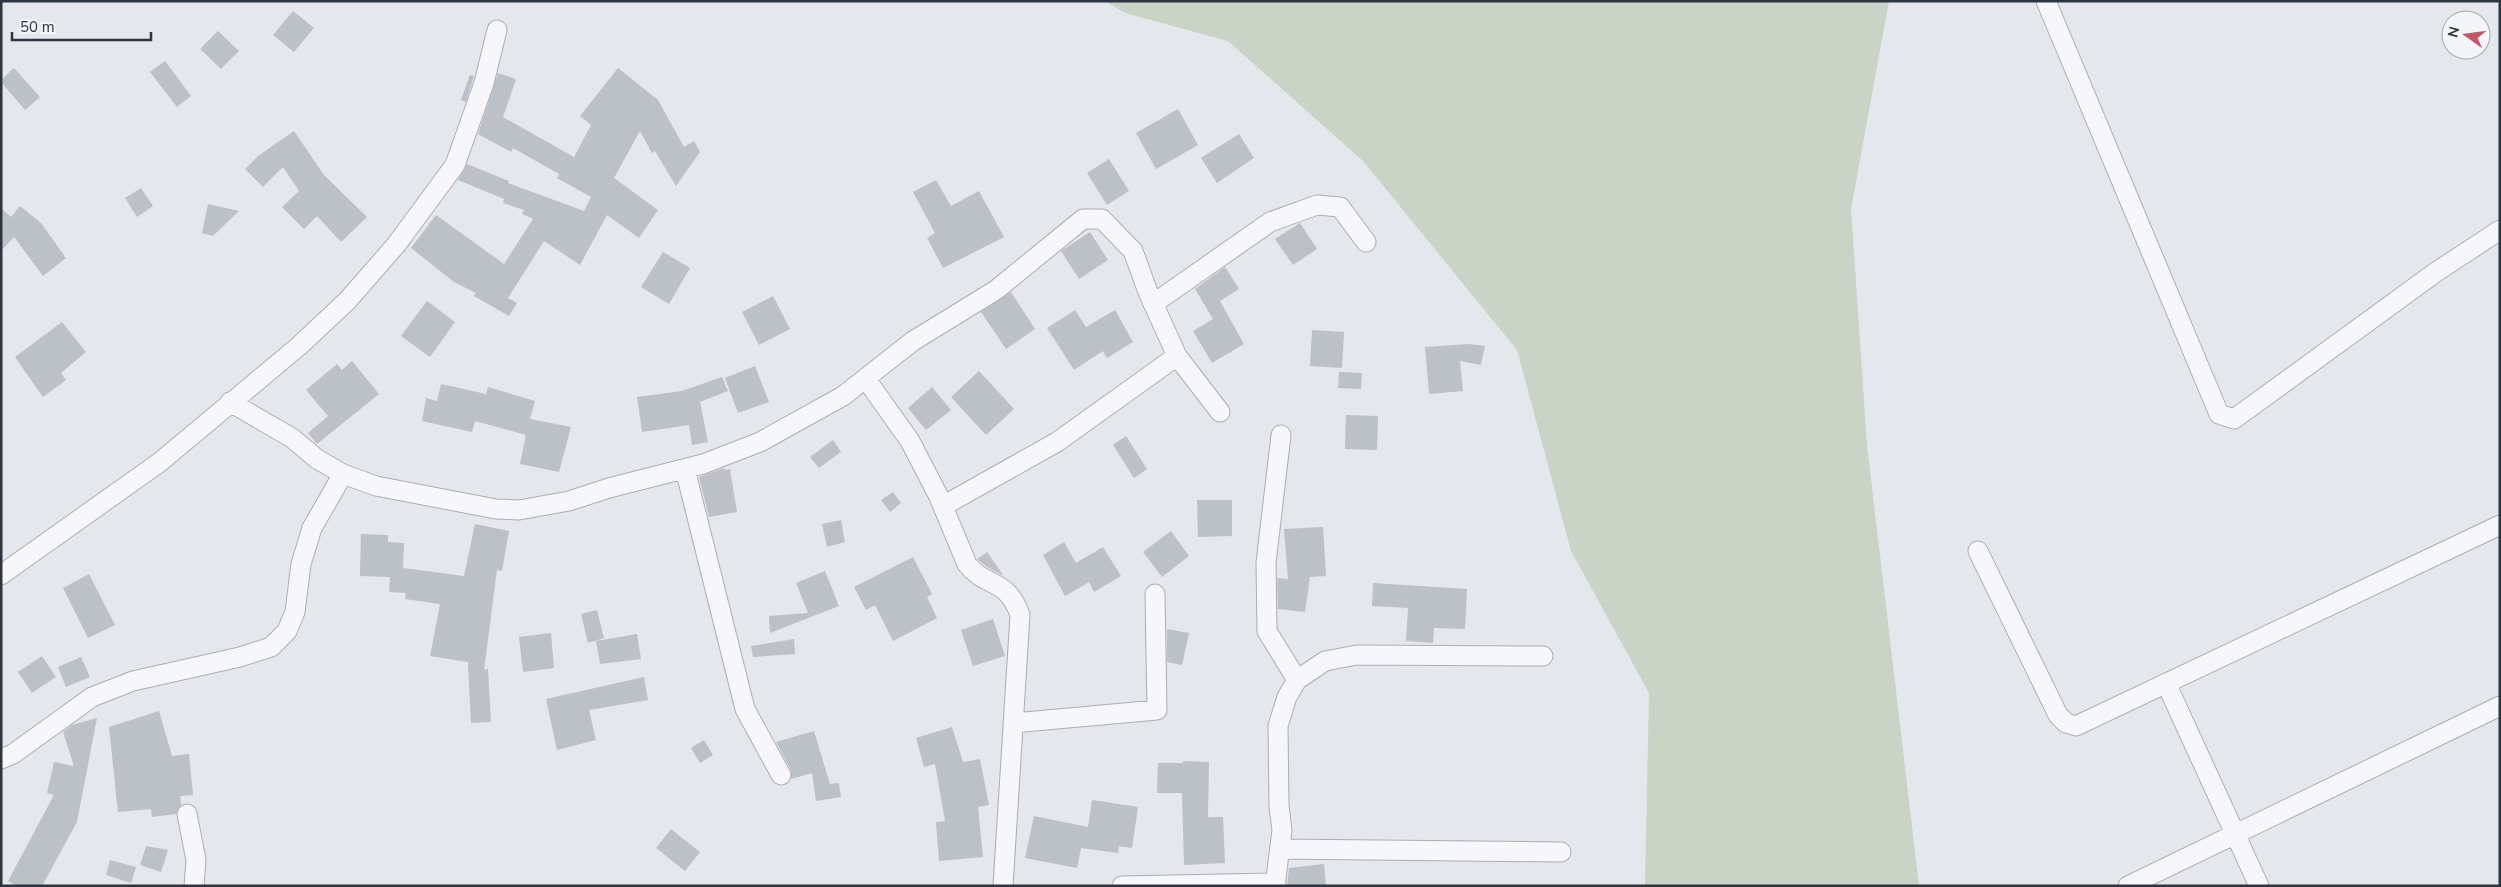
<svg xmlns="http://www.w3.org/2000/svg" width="2501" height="887" viewBox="0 0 2501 887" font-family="'Nunito Sans',sans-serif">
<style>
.green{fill:#c9d4c6}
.building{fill:#bcc0c7}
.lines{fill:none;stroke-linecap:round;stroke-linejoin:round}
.minor-casing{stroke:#a9aeb5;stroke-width:21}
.minor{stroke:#f7f7f9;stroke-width:19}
</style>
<rect width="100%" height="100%" fill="#e4e7eb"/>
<path class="green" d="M1105 1H1889L1851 209 1867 445 1919 886H1645L1649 693 1571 551 1517 350 1363 161 1228 41 1125 13Z"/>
<path class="building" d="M293 11 314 28 294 52 273 35Z
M218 31 239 51 221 69 200 49Z
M165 61 191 96 177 107 150 72Z
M14 68 40 97 25 110 1 82V80Z
M618 68 658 100 684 147 694 141 700 152 676 186 655 151 652 153 640 131 614 178 658 210 639 238 607 215 580 265 544 241 508 298 517 303 509 316 474 296 476 293 454 282 411 248 436 215 504 264 533 219 522 214 524 210 503 203 504 199 458 180 467 164 509 181 508 183 584 211 591 197 557 178 559 174 513 148 511 152 478 134 498 73 516 79 503 117 574 157 591 125 580 116Z
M470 75 474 76 466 102 461 100Z
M1178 109 1198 145 1156 169 1136 133Z
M294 131 324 175 367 217 341 242 317 216 304 229 282 207 299 191 283 167 263 187 245 169 258 156Z
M1239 134 1254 158 1217 183 1201 158Z
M1109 159 1129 191 1107 205 1087 173Z
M936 180 951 206 979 191 1004 237 943 268 927 238 935 233 913 192Z
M141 188 153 206 137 217 125 198Z
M208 204 239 211 213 236 202 233Z
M20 206 41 223 66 258 43 276 14 237 1 251V208L11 217Z
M1300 223 1317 249 1293 265 1275 239Z
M1090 232 1108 260 1079 279 1061 251Z
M663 252 690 268 669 304 641 287Z
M1225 267 1239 289 1220 301 1244 344 1212 363 1193 331 1213 319 1195 289Z
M1011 292 1035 329 1006 349 981 312Z
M773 296 790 329 759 345 742 312Z
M427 301 455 322 430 357 401 336Z
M1075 310 1086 327 1115 310 1133 342 1107 358 1103 351 1074 370 1047 328Z
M62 322 86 352 61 373 66 380 43 397 15 357Z
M1312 330 1344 332 1342 368 1310 366Z
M1469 344 1485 346 1481 365 1460 361 1463 391 1429 394 1425 347Z
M352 361 379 394 317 444 308 433 328 416 306 390 337 364 342 370Z
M755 366 769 402 738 413 725 378Z
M979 371 1014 409 986 435 951 397Z
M1339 372 1362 373 1361 389 1338 388Z
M722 377 728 391 700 402 708 442 692 445 689 425 642 432 637 397 682 391Z
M441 384 486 394 488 387 535 401 530 419 571 427 559 472 520 464 526 435 475 421 472 432 422 421 426 398 437 401Z
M932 387 951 410 926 430 908 408Z
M1346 415 1378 416 1377 450 1345 449Z
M1126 436 1147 469 1134 478 1113 445Z
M833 440 841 452 819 468 810 457Z
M724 468 725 470 730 469 737 512 709 517 699 477Z
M893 492 901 503 890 512 881 500Z
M1197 500H1232V536L1198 537Z
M841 520 845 542 827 547 822 524Z
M475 524 509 531 502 571 497 570 484 670 488 669 491 722 471 723 468 662 430 656 440 604 405 599 406 593 389 592 390 577 360 576 361 534 388 535V542L404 543 403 568 464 576Z
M1323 527 1326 576 1310 577 1305 612 1278 609 1277 578 1288 579 1284 529Z
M1171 531 1189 556 1162 577 1143 552Z
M1064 542 1076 563 1103 547 1121 576 1094 592 1089 582 1065 596 1043 555Z
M987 552 1003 575H1002L987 567 977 559Z
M913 557 932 594 927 597 937 618 893 641 875 605 866 610 854 587Z
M825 571 839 606 770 633 769 616 808 613 796 583Z
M89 574 115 625 88 638 63 588Z
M1373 583 1467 589 1465 629 1434 628 1433 643 1406 641 1408 608 1372 606Z
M597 610 604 638 588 643 581 614Z
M993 619 1005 656 973 666 961 630Z
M1167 629 1189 633 1182 665 1167 662Z
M551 633 554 668 523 672 519 637Z
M637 634 641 659 600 664 596 641Z
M794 639 795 654 753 657 751 646Z
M42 656 56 677 32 693 18 672Z
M81 657 90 677 66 687 58 667Z
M644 677 648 700 589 710 596 740 557 750 546 699Z
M159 711 172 756 189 754 193 795 180 796 181 805 176 814 152 817 151 809 118 812 109 727Z
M97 718 77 822 42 886H17L8 881 54 795 47 793 54 762 74 766 63 732 72 725Z
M952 727 963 762 980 759 989 805 978 807 983 857 939 861 936 822 945 821 935 764 924 767 916 738Z
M814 731 830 784 839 783 841 797 816 801 812 773 791 779V770L776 742Z
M704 740 713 755 700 763 691 748Z
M1183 761 1209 762 1208 817H1223L1225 863 1184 865 1182 793H1157L1158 763H1183Z
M1092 800 1138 807 1132 848 1119 846 1118 853 1081 848 1077 868 1025 858 1034 816 1088 827Z
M671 829 700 852 685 871 656 848Z
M146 846 168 850 161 872 140 865Z
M110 860 136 867 131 883 106 875Z
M1324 864 1326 886H1287L1289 868Z"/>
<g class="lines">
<g class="minor-casing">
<path id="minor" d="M2046 1 2219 414 2234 419 2436 272 2500 230
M1153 304 1270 222 1317 205 1340 207 1366 242
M866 379 910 441 939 497 967 564C986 589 1006 576 1020 615L1003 886
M230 402 292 438 317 459 343 474 376 486 496 509 519 510 569 501 609 488 703 464 760 442 843 396 913 341 996 290 1083 219H1102L1133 251 1148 292 1177 356 1220 412
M1281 435 1266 563 1267 631 1297 680
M685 469 745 709 781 775
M943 506 1057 442 1177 356
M1978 551 2058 715 2066 723 2076 726 2500 525
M1 575 160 462 299 346 347 301 396 245 455 165 484 83 497 30
M2166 683 2259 886
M1013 723 1157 710 1155 594
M1 759 13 754 92 697 133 681 240 657 271 647 287 631 295 612 301 564 312 528 343 474
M187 814 196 860 194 886
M1281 849 1561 852
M1122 886 1276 883
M1275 886 1282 830 1279 806 1278 726 1287 697 1297 680 1325 661 1357 655 1543 656
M2128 886 2500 706"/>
</g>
<use href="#minor" class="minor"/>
</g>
<rect width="2501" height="887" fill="none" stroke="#2d3541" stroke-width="5"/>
<g transform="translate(2466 35) rotate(284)"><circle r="24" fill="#f4f5f8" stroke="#a4a8af"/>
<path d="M0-4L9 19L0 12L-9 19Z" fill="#c25767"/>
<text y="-8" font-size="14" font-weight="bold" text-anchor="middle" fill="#2d3541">N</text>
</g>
<path d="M12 32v8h139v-8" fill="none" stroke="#2d3541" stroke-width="2.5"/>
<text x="20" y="32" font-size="15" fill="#2d3541" stroke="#f4f5f8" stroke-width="4" paint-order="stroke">50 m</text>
</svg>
